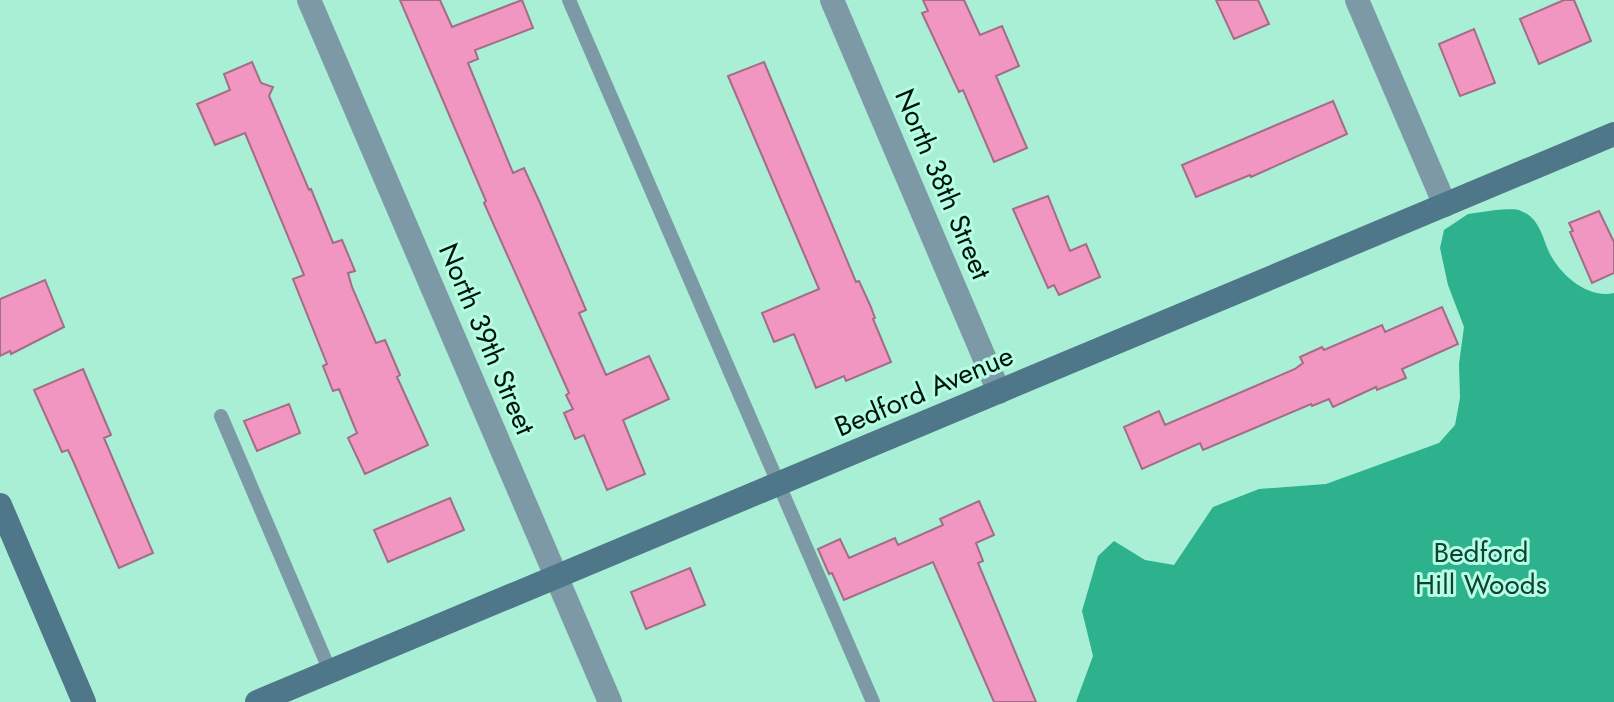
<svg xmlns="http://www.w3.org/2000/svg" width="1614" height="702" viewBox="0 0 1614 702" font-family="Jost,sans-serif">
<style>
.forest{fill:#2eb18d}
.building{fill:#f195c1;stroke:#a46c86;stroke-width:2}
.lines{fill:none;stroke-linecap:round;stroke-linejoin:round}
.lane{stroke:#7e99a6;stroke-width:14}
.street{stroke:#7e99a6;stroke-width:24}
.secondary{stroke:#4f778a;stroke-width:24}
.labels{text-anchor:middle;dominant-baseline:central;stroke-width:6;stroke-linejoin:round;paint-order:stroke}
.street-label{font-size:28px;fill:#00130c;stroke:#b5fde3}
.park-label{font-size:28px;fill:#0d4334;stroke:#b5fde3}
</style>
<rect width="100%" height="100%" fill="#a8efd6"/>
<path class="forest" d="M1496 210C1503 210 1515 208 1521 211 1539 218 1542 236 1549 252 1560 275 1588 299 1614 293V702H1076L1093 656 1082 611 1098 556 1114 541 1145 560 1174 565 1213 507 1259 489 1326 484 1439 443 1455 425 1460 398 1459 364 1464 327 1448 285 1440 248 1444 230 1468 214Z"/>
<path class="building" d="M400 0H440L452 27 522 0 533 28 475 50 478 59 468 63 513 173 524 168 540 203 586 310 579 313 606 375 649 356 669 399 623 420 645 474 607 490 584 435 575 439 564 413 573 409 566 395 569 393 484 203 486 201Z
M923 0H964L980 35 1002 26 1019 66 996 76 1027 148 994 162 963 90 959 92 922 13 928 11Z
M1216 0H1258L1269 24 1234 39Z
M1564 0H1574L1591 41 1539 64 1520 19Z
M1474 29 1495 83 1460 96 1439 44Z
M252 62 261 83 273 87 269 96 309 190 311 189 333 243 342 240 355 271 348 273 352 287 376 343 385 340 400 375 397 377 428 445 365 474 348 438 357 433 339 389 333 391 323 366 327 364 293 279 304 275 245 133 215 145 197 104 230 90 224 74Z
M764 62 856 282 859 281 870 305 875 318 873 319 891 362 846 381 844 376 816 388 794 334 774 342 762 313 819 289 728 76Z
M1333 101 1347 134 1251 177 1250 175 1196 197 1182 165Z
M1048 196 1070 251 1086 244 1100 277 1059 295 1054 285 1048 288 1013 209Z
M1599 211 1614 242V273L1592 283 1570 232 1573 231 1569 223Z
M45 280 64 327 11 354 10 351 0 356V299Z
M1442 307 1458 344 1402 369 1406 378 1377 390 1376 387 1333 407 1329 399 1312 406 1311 404 1203 450 1200 443 1142 469 1124 427 1159 411 1165 425 1295 369 1303 363 1300 357 1322 347 1324 350 1382 325 1385 332Z
M83 369 111 435 104 438 153 553 119 568 74 463 68 450 62 452 34 390Z
M289 404 300 433 257 451 244 421Z
M450 498 464 530 388 562 374 530Z
M979 501 994 535 976 543 983 561 978 563 1036 702H994L933 562 844 600 832 573 829 574 818 549 840 539 849 558 895 538 898 545 943 525 940 519Z
M690 568 705 605 646 629 631 592Z"/>
<g class="lines">
<path class="lane" d="M569 0 873 702
M221 416 330 671"/>
<path class="street" d="M309 0 610 702
M832 0 999 392
M1357 0 1445 205"/>
<path class="secondary" d="M0 505 84 702
M257 702 1614 134"/>
</g>
<g class="labels">
<g class="street-label">
<text transform="translate(943 184) rotate(67)">North 38th Street</text>
<text transform="translate(487 339) rotate(67)">North 39th Street</text>
<text transform="translate(924 391) rotate(-23)">Bedford Avenue</text>
</g>
<g class="park-label">
<text x="1481" y="552">Bedford<tspan x="1481" dy="32">Hill Woods</tspan></text>
</g>
</g>
</svg>
